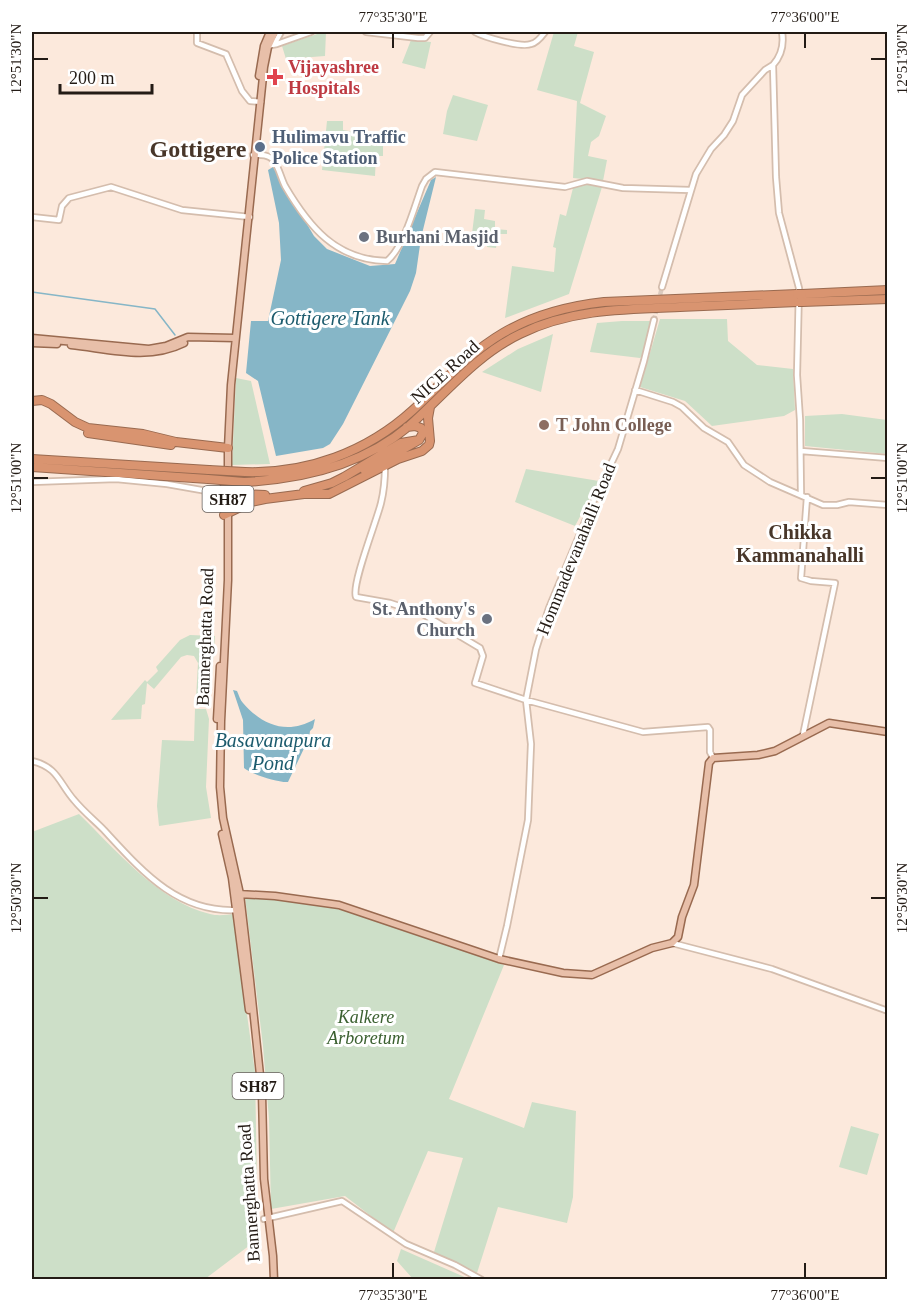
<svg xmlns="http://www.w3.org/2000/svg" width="919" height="1311" viewBox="0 0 919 1311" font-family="'Times New Roman',serif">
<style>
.green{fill:#cddfc8}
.water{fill:#86b6c7}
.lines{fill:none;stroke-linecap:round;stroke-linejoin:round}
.stream{stroke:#86b6c7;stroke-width:1.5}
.minor-tunnel{stroke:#dbcabe;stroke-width:4.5;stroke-dasharray:4.5 2;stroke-linecap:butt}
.minor-casing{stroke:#d4bdad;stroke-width:8}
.major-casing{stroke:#996a50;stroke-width:9}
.highway-casing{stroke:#996a50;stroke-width:10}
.minor{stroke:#fff;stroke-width:4.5}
.major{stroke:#e8bfa9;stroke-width:6}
.highway{stroke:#d99470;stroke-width:8}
.highway-bridge-casing{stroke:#996a50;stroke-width:10;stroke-linecap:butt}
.highway-bridge{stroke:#d99470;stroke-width:8}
.ticks{fill:none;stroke:#231b15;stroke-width:2}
.health-dot{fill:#e0444e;stroke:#fff;stroke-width:2}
.service-dot{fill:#5c6f8a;stroke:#fff;stroke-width:2}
.worship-dot{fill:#6b7280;stroke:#fff;stroke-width:2}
.education-dot{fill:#8d6e63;stroke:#fff;stroke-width:2}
.labels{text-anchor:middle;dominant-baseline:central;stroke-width:6;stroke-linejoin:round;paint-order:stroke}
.shield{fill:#fff;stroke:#655f5b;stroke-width:1.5}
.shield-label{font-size:16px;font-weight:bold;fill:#231b15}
.health-label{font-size:18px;font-weight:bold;fill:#be3a42;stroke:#fff;text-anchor:start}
.service-label{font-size:18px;font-weight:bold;fill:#4e5e75;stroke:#fff;text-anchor:start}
.worship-label{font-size:18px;font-weight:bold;fill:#5b616d;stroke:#fff;text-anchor:start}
.street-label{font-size:18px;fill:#231b15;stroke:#fff}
.education-label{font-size:18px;font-weight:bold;fill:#785e54;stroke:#fff;text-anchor:start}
.park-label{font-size:18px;font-style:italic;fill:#3b6030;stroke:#fff}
.water-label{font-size:20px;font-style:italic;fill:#1c5b6d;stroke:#fff}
.neighbourhood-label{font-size:20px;font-weight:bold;fill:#483629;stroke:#fff}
.district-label{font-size:24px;font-weight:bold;fill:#483629;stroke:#fff}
.neatline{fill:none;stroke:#231b15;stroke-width:2}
.ticks-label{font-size:15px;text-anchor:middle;fill:#231b15}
</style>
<rect width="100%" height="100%" fill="#fce9dc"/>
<path class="green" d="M323 32H326L325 56 286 59 282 46Z
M554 32H578L574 46 594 52 580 103 606 116 599 136 591 142 588 156 607 160 603 181 573 178 577 101 537 90Z
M411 40 431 42 425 69 402 63Z
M453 95 488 105 477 141 443 134 447 111Z
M327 121H343V130L383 137V156H376L375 176 322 170Z
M585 183 602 187 569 294 505 318 512 266 554 272 556 248 553 247 560 214 566 216 573 188Z
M475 209 485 210 484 219 495 221V229L507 230V234H498L496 248 487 247 488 236 472 234Z
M660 319H727L728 341 757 365 793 369 795 410 784 416 712 426 685 401 640 387Z
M622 321H652L645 353 640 358 590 352 597 323Z
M553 334 541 392 482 372 518 349Z
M236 378 251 381 270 464 232 465Z
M842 414 887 420V454L805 446V416Z
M526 469 599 481 575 526 515 502Z
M190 635 215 636 211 689 206 699H196L198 663 194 656 187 655 181 657 154 689 147 683 145 704 142 705 141 719 111 720 145 680 147 682 158 671 156 667 180 640Z
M195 709H206L209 719 206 787 211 818 159 826 157 806 162 740 194 741Z
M79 814C115 849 159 902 210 914 217 916 226 915 233 914L255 1072 258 1239 205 1279 32 1280V832Z
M245 897 306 902 351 912 504 965 449 1099 524 1128 532 1102 576 1111 573 1197 567 1223 498 1207 477 1273 434 1252 463 1158 428 1151 393 1233 345 1196 271 1209 269 1119 263 1046Z
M851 1126 879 1134 867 1175 839 1167Z
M401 1249 469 1279H413L397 1261Z"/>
<path class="water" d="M273 167 314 236 327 249 370 266 395 264 431 180 436 177 421 238 416 273 410 291 343 424 330 444 323 448 276 456 258 381 246 373 251 321H268L281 260 279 223 268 170Z
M233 690 237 691C239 695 240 700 243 703 263 726 288 735 315 719L313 728 310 731 309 738 288 782C279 783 251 774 244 768L243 720Z"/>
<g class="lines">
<path class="stream" d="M32 292 155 309 175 335"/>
<path class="minor-tunnel" d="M654 320 662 287"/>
<g class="minor-casing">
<path id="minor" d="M197 32V43L226 54 242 91 250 101 261 102
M366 32 418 38H425L430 32
M475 32C484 37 521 48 531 44 537 43 542 36 545 32
M782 32C784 44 782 55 773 65L776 177 779 213 799 288 797 375 800 420 801 495
M270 42 276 41 281 32
M266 46 277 44 311 32
M253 155C260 154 270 155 274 161 279 168 281 178 285 186 309 227 336 260 387 261 404 247 414 208 422 186L426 179 435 172 565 187 587 181 623 188 690 190
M32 217 59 220 62 206 69 198 111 187 182 210 250 217
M662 287 696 174 711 149 724 135 733 121 742 95 765 70 773 65
M635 390 673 402 682 407 704 428 728 442 744 465 770 482 823 505H837L849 502 888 505
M801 451 888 458
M385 466C385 478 384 491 381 503 377 520 351 585 356 597L390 603 423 614 480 648 483 656 475 683 526 700 643 732 708 727 710 730V752L713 758
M32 482 116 479 167 484 224 494
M803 735 835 583 811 581 801 578 807 497
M32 761C58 767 59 783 74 800 83 811 94 820 104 830 141 870 177 913 237 910
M672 943 772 969 888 1011
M499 959 507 926 528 820 531 744 526 700 536 649 549 608 594 500 618 449 644 361 654 320
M264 1219 342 1201 406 1244 455 1265 482 1280"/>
</g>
<g class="major-casing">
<path id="major" d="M259 76 264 46 270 32
M32 338 149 349 166 346 188 337 235 338
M32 343 57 344
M71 345C109 349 148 361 184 343
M217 719 220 666
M222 834 232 878 249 1010
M238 894 275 896 339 905 499 959 563 973 592 975 652 948 672 943 678 937 682 917 694 885 709 763 713 758 758 755 775 751 829 723 888 732
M274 1280 273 1256 264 1179 262 1094 250 980 240 894 223 818 220 787 221 721 228 580V448L231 385 264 67 268 47 275 32"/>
</g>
<g class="highway-casing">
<path id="highway" d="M802 294 888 290
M802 302 888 299
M32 401 42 400 51 404 75 422 88 428 143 434 176 442 228 448
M88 433 171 445
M32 459 209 470
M32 467 208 479
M365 471 419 440 423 433 421 428 415 426 407 427
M245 472C307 474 367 452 413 410 442 383 469 353 503 333 534 315 568 306 604 302L797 294
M244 482C303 479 363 465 409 426 445 394 476 355 520 334 570 309 625 309 680 307 719 305 758 304 798 302
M224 488 238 494 265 495
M304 491 332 483 344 477 401 443 419 440
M224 515 251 502 265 499 304 494H329L398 459 422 451 429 445 430 441 428 418 430 407"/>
</g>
<use href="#minor" class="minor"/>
<use href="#major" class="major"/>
<use href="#highway" class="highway"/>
<g class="highway-bridge-casing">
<path id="highway-bridge" d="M797 294H802
M798 302H802
M209 470 245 472
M208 479 244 482"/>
</g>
<use href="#highway-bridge" class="highway-bridge"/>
</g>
<path class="ticks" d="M393 33V48M805 33V48M33 59H48M871 59H886M33 478H48M871 478H886M33 898H48M871 898H886M393 1263V1278M805 1263V1278"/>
<path class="health-dot" d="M272 68h6v6h6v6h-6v6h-6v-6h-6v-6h6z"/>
<circle class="service-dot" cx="260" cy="147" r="6"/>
<g class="worship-dot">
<circle cx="364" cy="237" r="6"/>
<circle cx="487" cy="619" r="6"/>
</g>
<circle class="education-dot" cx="544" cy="425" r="6"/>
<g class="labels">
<g class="shield">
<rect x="202.5" y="486" width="51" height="26" rx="4.5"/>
<rect x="232.5" y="1073" width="51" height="26" rx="4.5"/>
</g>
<g class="shield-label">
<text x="228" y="499">SH87</text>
<text x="258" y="1086">SH87</text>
</g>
<g class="health-label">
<text x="288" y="67">Vijayashree<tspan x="288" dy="21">Hospitals</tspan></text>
</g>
<g class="service-label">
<text x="272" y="137">Hulimavu Traffic<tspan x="272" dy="21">Police Station</tspan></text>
</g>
<g class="worship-label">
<text x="376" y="237">Burhani Masjid</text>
<text x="475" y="609" text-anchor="end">St. Anthony's<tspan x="475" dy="21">Church</tspan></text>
</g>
<g class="street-label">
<text transform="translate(445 372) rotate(-42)">NICE Road</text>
<text transform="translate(576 549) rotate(-68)">Hommadevanahalli Road</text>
<text transform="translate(205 637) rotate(-88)">Bannerghatta Road</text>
<text transform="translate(249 1193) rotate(-94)">Bannerghatta Road</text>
</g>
<g class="education-label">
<text x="556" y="425">T John College</text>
</g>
<g class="park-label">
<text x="366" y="1017">Kalkere<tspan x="366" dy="21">Arboretum</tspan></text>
</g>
<g class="water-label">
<text x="330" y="318">Gottigere Tank</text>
<text x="273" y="740">Basavanapura<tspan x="273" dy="23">Pond</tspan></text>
</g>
<g class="neighbourhood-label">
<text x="800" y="532">Chikka<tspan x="800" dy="23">Kammanahalli</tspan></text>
</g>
<g class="district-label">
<text x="198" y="149">Gottigere</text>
</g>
</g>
<rect width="919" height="1311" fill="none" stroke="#ffffff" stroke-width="66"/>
<path d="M60 84v9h92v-9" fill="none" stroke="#231b15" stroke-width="3"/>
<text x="69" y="84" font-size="18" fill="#231b15" stroke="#ffffff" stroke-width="4.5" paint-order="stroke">200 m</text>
<rect x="33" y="33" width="853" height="1245" class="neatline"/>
<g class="ticks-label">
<text x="393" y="22">77°35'30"E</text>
<text x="805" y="22">77°36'00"E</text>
<text transform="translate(16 59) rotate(-90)" y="5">12°51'30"N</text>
<text transform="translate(902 59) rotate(-90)" y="5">12°51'30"N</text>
<text transform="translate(16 478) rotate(-90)" y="5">12°51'00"N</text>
<text transform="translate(902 478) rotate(-90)" y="5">12°51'00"N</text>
<text transform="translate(16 898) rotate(-90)" y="5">12°50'30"N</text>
<text transform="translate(902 898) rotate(-90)" y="5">12°50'30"N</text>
<text x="393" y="1300">77°35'30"E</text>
<text x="805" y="1300">77°36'00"E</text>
</g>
</svg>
